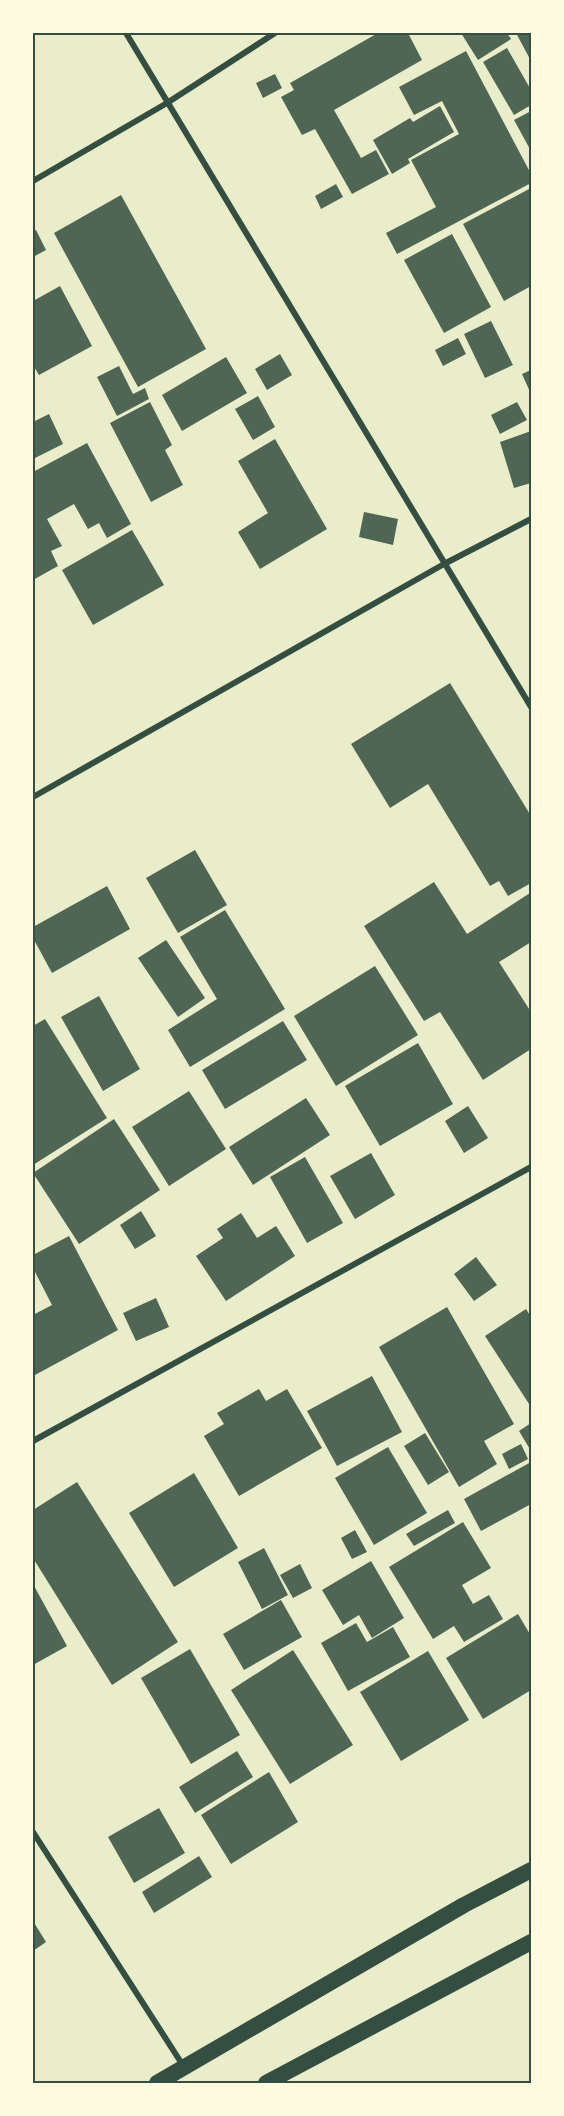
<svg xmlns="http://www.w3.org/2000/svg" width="564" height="2116" viewBox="0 0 564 2116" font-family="Montserrat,sans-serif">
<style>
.building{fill:#4f6655}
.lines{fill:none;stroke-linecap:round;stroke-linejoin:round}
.minor{stroke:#344e41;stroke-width:6}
.trunk{stroke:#344e41;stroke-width:16}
.neatline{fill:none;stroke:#344e41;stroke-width:2}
</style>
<rect width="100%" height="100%" fill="#e9edc9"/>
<path class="building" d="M378 33H408L422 60 334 110 361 158 376 150 389 174 352 194 315 129 302 135 281 97 294 90 290 83Z
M461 33H507L511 39 478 60Z
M516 33H531V61Z
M507 48 531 90V105L514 115 483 62Z
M466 51 531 174V183L397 254 386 233 436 207 411 160 459 134 442 101 414 115 399 87Z
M275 74 282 88 263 98 256 83Z
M440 106 454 132 408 159 410 163 392 174 373 140 410 118 413 122Z
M531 111V151L514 120Z
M336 184 343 197 321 209 315 196Z
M531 188V286L504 301 463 224Z
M121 195 206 349 138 387 54 233Z
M36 230 46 250 33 257V231Z
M452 234 491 307 444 333 404 260Z
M60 286 92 346 39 375 33 365V301Z
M491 321 513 365 485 378 464 334Z
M458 338 466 354 443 366 435 350Z
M280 354 292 375 267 390 255 369Z
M226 357 247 393 182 431 162 395Z
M119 366 133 394 145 388 149 399 117 416 97 377Z
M531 370V394L522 374Z
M258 396 275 427 253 440 235 409Z
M150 402 172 445 165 450 183 485 151 502 110 423Z
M517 402 527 420 500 434 491 415Z
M49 414 63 444 35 458 33 455V422Z
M531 431V483L514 488 500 442Z
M275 439 327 529 260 569 238 532 268 513 238 461Z
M87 443 131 524 107 538 99 523 88 529 74 504 47 519 62 546 51 551 58 566 33 580V472Z
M364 512 398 519 393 545 359 537Z
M132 530 164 585 93 625 62 570Z
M450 683 531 816V883L508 896 499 881 490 886 428 784 390 808 351 744Z
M195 850 227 905 178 933 146 878Z
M434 882 467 934 530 893 531 895V942L499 962 531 1012V1049L483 1080 440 1012 424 1021 364 926Z
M107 886 130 929 52 973 33 938V927Z
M225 910 285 1009 190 1067 168 1030 217 999 180 937Z
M166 940 205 998 178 1017 138 958Z
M375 966 418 1035 336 1086 294 1016Z
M99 996 140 1069 103 1091 61 1017Z
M45 1019 107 1118 33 1165V1026Z
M283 1021 307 1060 225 1109 202 1070Z
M418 1043 453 1104 380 1146 345 1086Z
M189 1091 226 1149 169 1186 132 1127Z
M306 1098 330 1135 253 1185 229 1147Z
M468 1106 488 1138 464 1153 445 1121Z
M114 1119 160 1190 79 1244 33 1173Z
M371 1153 395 1195 355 1219 330 1176Z
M305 1157 343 1223 307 1243 270 1177Z
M141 1211 156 1236 135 1249 120 1225Z
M241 1213 257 1238 276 1226 295 1256 226 1301 196 1256 223 1238 217 1229Z
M69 1236 118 1330 35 1375 33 1371V1315L52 1305 33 1268V1255Z
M476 1257 497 1285 474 1301 454 1274Z
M156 1298 169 1327 136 1341 123 1313Z
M447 1307 514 1424 484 1441 497 1464 459 1487 379 1347Z
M526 1309 531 1317V1407L485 1336Z
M372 1376 402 1432 337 1466 307 1411Z
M259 1389 266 1401 287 1389 322 1448 239 1496 204 1436 224 1424 217 1413Z
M531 1423V1451L519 1431Z
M425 1433 449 1472 428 1485 404 1446Z
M521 1444 528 1459 509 1469 502 1454Z
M388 1447 427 1513 374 1545 335 1478Z
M531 1462V1504L481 1531 464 1499Z
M194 1473 238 1548 174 1587 129 1513Z
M77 1482 178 1642 112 1685 33 1558V1510Z
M448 1510 455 1523 414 1546 406 1534Z
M463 1522 491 1568 462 1585 473 1604 489 1595 503 1619 464 1642 454 1626 433 1639 389 1567Z
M355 1530 367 1552 352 1559 341 1538Z
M264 1548 288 1595 262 1609 238 1562Z
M371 1561 404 1618 372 1638 359 1615 343 1625 322 1590Z
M300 1564 312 1588 293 1598 280 1575Z
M33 1584 67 1646 33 1665Z
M281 1600 302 1637 244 1670 223 1634Z
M518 1614 531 1636V1690L483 1719 446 1658Z
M356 1623 367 1642 393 1627 410 1657 348 1691 321 1643Z
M190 1649 240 1735 191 1764 141 1678Z
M293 1650 353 1745 290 1784 231 1690Z
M428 1651 469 1720 401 1761 360 1692Z
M237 1751 253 1777 195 1813 179 1787Z
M269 1772 298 1822 231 1864 201 1815Z
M159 1808 185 1853 134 1883 108 1837Z
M199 1856 212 1877 154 1913 142 1892Z
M33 1921 46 1942 33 1951Z"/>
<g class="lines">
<path class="minor" d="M126 33 531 707
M33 181 167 103 275 33
M33 797 444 564 531 519
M33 1441 531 1167
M33 1832 184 2067"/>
<path class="trunk" d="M157 2083 464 1905 531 1870
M266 2083 531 1942"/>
</g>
<rect width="564" height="2116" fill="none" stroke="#fefae0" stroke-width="69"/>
<rect x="34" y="34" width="496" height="2048" class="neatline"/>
</svg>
